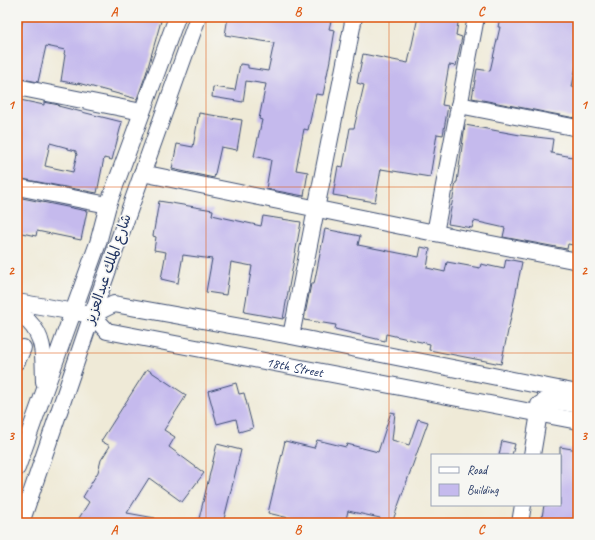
<svg xmlns="http://www.w3.org/2000/svg" width="595" height="540" viewBox="0 0 595 540" font-family="Caveat,'Playpen Sans Arabic',sans-serif">
<style>
.building{fill:#c5baed;fill-rule:evenodd}
.lines{fill:none;stroke-linecap:round;stroke-linejoin:round}
.minor-casing{stroke:#3b4b70;stroke-width:18}
.minor{stroke:#fff;stroke-width:16}
.grid{fill:none;stroke:#de5710;stroke-width:1;stroke-opacity:0.55}
.labels{text-anchor:middle;dominant-baseline:central;stroke-width:3.5;stroke-linejoin:round;paint-order:stroke}
.street-label{font-size:14px;fill:#1b2f5e;stroke:#f6f6f2}
.neatline{fill:none;stroke:#de5710;stroke-width:1.5}
.grid-label{font-size:13px;text-anchor:middle;font-weight:bold;fill:#de5710}
</style>
<rect width="100%" height="100%" fill="#f6f6f2"/>
<filter id="ink" filterUnits="userSpaceOnUse"><feTurbulence type="fractalNoise" baseFrequency=".025" numOctaves="2"/><feDisplacementMap in="SourceGraphic" scale="8" xChannelSelector="R" yChannelSelector="G"/><feConvolveMatrix kernelMatrix="1 2 1 2 8 2 1 2 1" color-interpolation-filters="sRGB"/></filter>
<filter id="wash" filterUnits="userSpaceOnUse"><feTurbulence type="fractalNoise" baseFrequency=".012" numOctaves="4" result="noise"/><feDisplacementMap in="SourceGraphic" scale="16" xChannelSelector="R" yChannelSelector="G"/><feGaussianBlur stdDeviation="0.9" result="paint"/><feColorMatrix in="noise" values="0 0 0 0 0 0 0 0 0 0 0 0 0 0 0 0 0 1.4 0 .05"/><feComposite in="paint" operator="in"/></filter>
<g filter="url(#wash)">
<rect width="100%" height="100%" fill="#efead7"/>
<g id="blocks">
<path class="building" d="M23 17H148L161 21 146 74 137 99 78 83V84L61 81 65 55 64 54 65 50 46 46 38 82 17 78V27L21 28Z
M228 17H332L329 29 335 30 330 60 323 95 316 94 308 130 304 129 296 170 308 172 304 196 266 189 271 160 254 156 262 120 259 119 266 84 246 81 243 102 212 97 213 87 235 90 240 64 248 65V68L268 71 274 43 225 35Z
M418 17H459L456 35 462 37 456 66 449 65 442 105 448 106 443 135 437 134 430 177 381 169 375 202 333 195 338 166 343 167 350 128H354L364 85 357 83 363 54 408 63Z
M500 17H578V57L572 87 578 88V102L575 118 472 98 477 69 490 71 500 27H498Z
M20 100 44 105V102L59 105 58 106 122 122 112 160 104 158 97 193 17 178V112ZM50 143 68 148V149L76 151V153L77 154 73 172 45 166Z
M199 113 242 120 237 150 221 147 214 178 172 169 177 144 193 147Z
M465 125 520 135 553 139 551 153 578 158V194L575 209H578V246L568 244 567 249 503 237 505 228 474 221 472 228 448 224 456 182H457Z
M17 197 87 211 81 240 37 231 36 236 17 232Z
M159 201 213 210 212 215 261 226 263 216 301 222 283 319 244 312 252 266 231 262 226 295 206 292 212 259 183 255 178 283 161 279 166 252 154 250 156 237 153 236Z
M325 229 360 236 358 245 419 257 421 247 430 249 427 268 445 272 447 262 480 268 481 264 504 269 506 259 522 262 512 312 501 364 429 350 430 344 386 334 385 341 335 329 336 325 304 320 311 284H314Z
M147 369 186 395 184 399 164 430 175 437 169 447 204 473 182 502 149 478 127 513 155 518V523H76L89 502 83 497 98 472 101 460 110 446 101 441Z
M236 383 239 394 244 393 253 428 239 432 236 419 217 424 208 391Z
M391 412 395 413 392 440 409 445 418 419 428 422 392 523H379L380 518 348 511 345 523H296L297 520 268 513 285 441 314 448 317 440 346 447 347 444 378 452Z
M502 441 515 444 512 455H499Z
M217 444 241 450 223 523H198Z
M560 447 578 450V523H541L544 505H560Z"/>
</g>
</g>
<g filter="url(#ink)">
<use href="#blocks" fill-opacity="0" stroke="#3b4b70" stroke-width="1"/>
<g class="lines">
<g class="minor-casing">
<g id="minor">
<path d="M17 87 142 112"/>
<path d="M459 105 578 128"/>
<path d="M142 173 435 233 578 261"/>
<path d="M17 187 108 205"/>
<path d="M435 233 476 17"/>
<path id="s1" d="M17 302 92 315 107 331 578 421"/>
<path d="M17 311C21 315 26 318 29 322 46 339 43 360 44 382"/>
<path d="M92 315 114 304 291 336 578 393"/>
<path d="M291 336 354 17"/>
<path d="M17 361 23 348"/>
<path d="M532 455 539 413V405L545 401 562 402 578 405"/>
<path d="M17 468 44 392 98 243 108 205 177 17"/>
<path d="M21 523 92 315 198 17"/>
<path d="M520 523 523 505"/>
</g>
</g>
<use href="#minor" class="minor"/>
</g>
</g>
<path class="grid" d="M206 17V523M389 17V523M17 187H578M17 353H578"/>
<g class="labels">
<g class="street-label">
<text transform="translate(108 269) rotate(-71)">شارع الملك عبدالعزيز</text>
<text stroke="none"><textPath href="#s1" startOffset="289">18th Street</textPath></text>
</g>
</g>
<rect width="595" height="540" fill="none" stroke="#f6f6f2" stroke-width="44"/>
<rect x="431" y="454" width="130" height="52" fill="#f6f6f2" stroke="#9ea6b7"/>
<rect x="439" y="467" width="20" height="6" fill="#ffffff" stroke="#9ea6b7"/>
<text x="467" y="474" font-size="12" fill="#1b2f5e">Road</text>
<rect x="439" y="484" width="20" height="12" fill="#c5baed" stroke="#9ea6b7"/>
<text x="467" y="494" font-size="12" fill="#1b2f5e">Building</text>
<rect x="22" y="22" width="551" height="496" class="neatline"/>
<g class="grid-label">
<text x="114" y="16">A</text>
<text x="298" y="16">B</text>
<text x="481" y="16">C</text>
<text x="11" y="109">1</text>
<text x="584" y="109">1</text>
<text x="11" y="275">2</text>
<text x="584" y="275">2</text>
<text x="11" y="440">3</text>
<text x="584" y="440">3</text>
<text x="114" y="534">A</text>
<text x="298" y="534">B</text>
<text x="481" y="534">C</text>
</g>
</svg>
